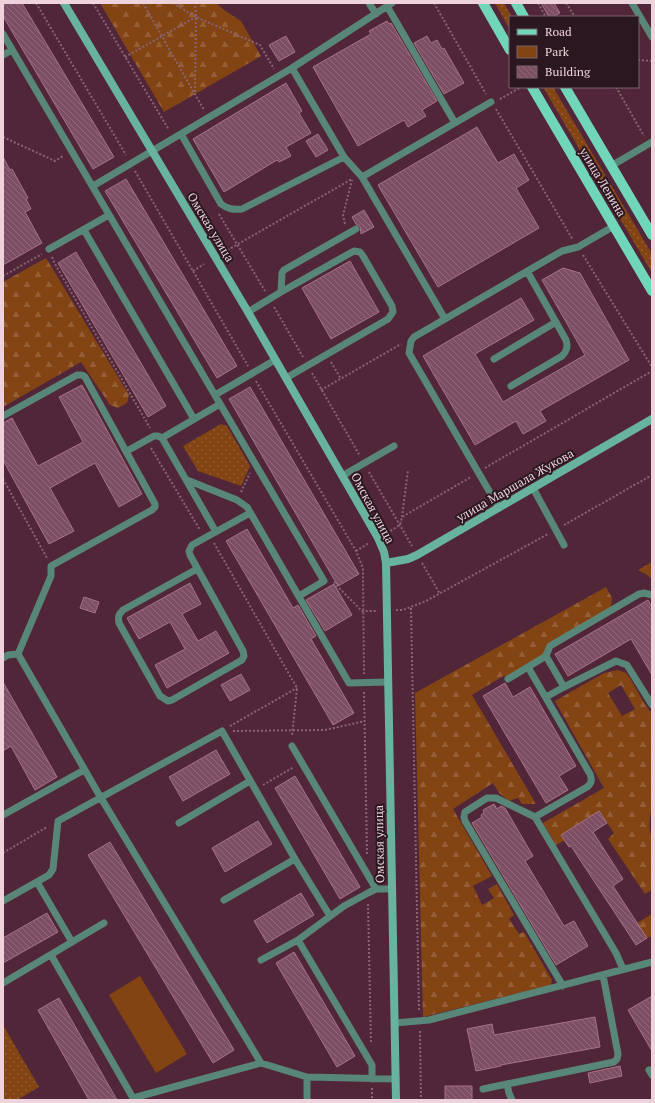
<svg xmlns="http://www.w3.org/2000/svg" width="655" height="1103" viewBox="0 0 655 1103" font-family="'PT Serif',serif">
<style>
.green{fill:url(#green-dots)}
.forest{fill:url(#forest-firs);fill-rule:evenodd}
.pitch{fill:#834414}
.building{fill:url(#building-back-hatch);stroke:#a57287}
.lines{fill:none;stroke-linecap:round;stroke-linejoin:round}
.path{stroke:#8a6474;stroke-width:2;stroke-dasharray:2 2;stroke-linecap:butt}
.lane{stroke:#588678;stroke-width:7}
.secondary{stroke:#67b39d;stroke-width:8}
.primary{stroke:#71d6b9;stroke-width:10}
.labels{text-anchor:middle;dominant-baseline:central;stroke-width:4;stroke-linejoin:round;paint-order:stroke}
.street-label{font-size:12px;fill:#eed2dc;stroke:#2a171f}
</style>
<defs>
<pattern id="green-dots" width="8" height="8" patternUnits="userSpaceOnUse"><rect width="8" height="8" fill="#834414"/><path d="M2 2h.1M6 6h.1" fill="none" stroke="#955e36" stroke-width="1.8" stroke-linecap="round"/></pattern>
<pattern id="forest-firs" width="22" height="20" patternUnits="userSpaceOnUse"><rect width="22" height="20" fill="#834414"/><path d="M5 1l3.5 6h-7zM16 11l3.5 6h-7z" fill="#955e36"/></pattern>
<pattern id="building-back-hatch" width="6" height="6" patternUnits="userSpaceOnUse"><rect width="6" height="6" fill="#7e4f63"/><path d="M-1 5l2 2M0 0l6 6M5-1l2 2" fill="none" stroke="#916779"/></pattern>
</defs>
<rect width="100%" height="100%" fill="#512639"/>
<path class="green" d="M495 3H504L512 17H510V30Z
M543 87H553L652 254V273Z
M221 424 227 426 250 466 241 486 198 471 183 446Z
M3 1025 39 1087 17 1100H3Z"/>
<path class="forest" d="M100 3H216L224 10 241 21 261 56 164 112Z
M46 258 129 395 127 403 118 408 110 405 81 362 3 407V282Z
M652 562V580L649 576 638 570Z
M606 587 612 598 611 607 548 645 544 655 507 677 503 676 472 695 536 804H522L518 798 509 801 499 793 493 783 453 809 492 876 473 886 482 905 494 898 488 889 497 884 514 915 509 919 519 934 524 932 552 980 551 985 423 1017 415 693Z
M618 670 626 673 631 680 644 703 652 714V809C649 817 648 830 652 837V890L645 894 608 839 614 833 599 811 562 835 565 840 556 845 543 823 604 788 555 701 604 673ZM621 685 635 709 622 716 608 693Z
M652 914V936L647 938 637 923Z"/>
<path class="pitch" d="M140 976 187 1054 156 1073 109 995Z"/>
<path class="building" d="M3 3H22L114 157 93 169 3 16Z
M541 3H554L560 13 553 17H549Z
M387 21 389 24 391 23 437 101 422 110 426 116 408 127 404 120 358 146 313 67 371 34 369 31Z
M286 36 295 52 279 61 269 45Z
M427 36 431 43 437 40 442 49 444 48 464 83 444 94 414 43Z
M286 83 302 111 299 113 311 133 286 147 291 156 279 162 277 160 224 192 193 139Z
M477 127 498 163 514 154 529 180 516 188 539 228 438 287 378 185Z
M318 134 328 150 316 157 306 141Z
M3 157 10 170 12 169 28 198 26 199 31 209 25 212 42 243 3 265Z
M126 179 237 366 217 378 105 191Z
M364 210 374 227 361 234 360 226 356 224 352 217Z
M76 252 166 406 148 417 58 263Z
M350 261 379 312 331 339 302 288Z
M563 268 580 273 629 360 540 411 546 421 523 434 516 421 475 445 423 356 521 298 534 320 475 354 503 402 585 355 542 280Z
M82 385 142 494 119 507 95 463 50 488 74 531 49 544 3 460V423L12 418 38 466 83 442 59 397Z
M250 387 359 574 338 586 229 399Z
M247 529 293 608 298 605 316 636 311 639 354 713 333 725 226 541Z
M190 583 201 604 182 614 198 641 216 631 229 653 167 688 155 665 185 649 170 622 139 639 127 618Z
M334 584 352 615 325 631 306 600Z
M84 597 99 602 95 613 80 608Z
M648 600 652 607V675L631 639 568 676 555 654Z
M241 674 250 690 230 701 221 685Z
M3 682 57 777 35 790 11 746 3 751Z
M505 683 513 697 530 687 576 766 559 776 568 790 546 803 483 696Z
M216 750 230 774 183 801 169 777Z
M295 776 360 887 340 899 275 788Z
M494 804 497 809 501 806 505 808 533 856 525 861 564 926 574 921 588 946 556 965 472 823 482 817 481 815 484 813 483 810Z
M599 811 607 823 593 832 623 879 613 886 647 938 636 945 571 846 569 847 561 835Z
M258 821 272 844 225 872 212 848Z
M110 842 234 1050 213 1063 88 855Z
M301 893 314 915 267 943 254 921Z
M47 913 58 932 3 963V938Z
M294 952 355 1056 337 1067 276 963Z
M652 996V1051L628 1010Z
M59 998 117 1100H89L38 1010Z
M595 1017 600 1047 501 1065V1066L476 1071 467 1029 492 1024 494 1035Z
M620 1066 622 1076 590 1083 588 1073Z
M445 1086H472V1100H445Z"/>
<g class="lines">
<path class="path" d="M36 3 126 155
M93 3 169 130
M143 3 204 110
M173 3 196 17 260 45 274 69
M434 3 486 94
M538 3 546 17
M566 3 575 17
M125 57 196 17
M638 60 652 61
M616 87 644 136
M195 92 196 17 195 3
M500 99 521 87
M496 109 573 240
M3 137 55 161 63 156
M135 171 248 366
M219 214 265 291
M345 224 343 215 352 180
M224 252 352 179
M583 255 652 367
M52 257 55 264 150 428
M193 271 204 264
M3 276 42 254
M274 307 303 357
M331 362 341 379
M312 373 360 456
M256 381 356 551 363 568V578L364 674
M321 390 401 344
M151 448 200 530
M485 468 652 371
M369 472 412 546
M3 479 47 558
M241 492 250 473
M402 517 408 470
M564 525 652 475
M387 533 400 525 402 517 471 477
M214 543 297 688 292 736
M356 551 369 543
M422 563 440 594
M334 582 340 589 362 611H377
M411 608 419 1012
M396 610H403L426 601 548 534
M364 692 367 854
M230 726 297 688
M233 731 325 730 365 721
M263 785 294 767
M3 853 47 827
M368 904 371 1044
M420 1031 421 1100
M372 1088V1100"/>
<path class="lane" d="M369 3 376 14
M632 3 652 37
M387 6 455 123
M3 34 324 581 299 596
M3 55 12 50
M292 68 344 157 362 177 445 319
M181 134 221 204C228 209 233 210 242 209L344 157
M611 166 652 142
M362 177 491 102
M93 186 292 68 392 3
M84 230 194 419
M49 249 109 215
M281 292 354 251 360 252 363 256 392 306 393 312 388 319 286 378
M248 312 281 292 282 273 284 270 356 229
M494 359 556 322
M511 386 562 356C567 351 568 347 566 340L527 271
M215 395 275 360
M3 416 77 375H82L85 377 155 504V507L152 510 51 566V576L18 654
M127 451 154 436H158L162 438
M342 476 394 446
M187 480 237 500 247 507 349 683 388 682
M533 488 564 545
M499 508 409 353 411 341 414 337 562 251 578 247 614 226
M216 532 162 438 220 404
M197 569 123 610C118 615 118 617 119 623L160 696 168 701 172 700 242 660 244 656 243 651 190 555 189 551 192 545 250 513
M18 654 101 798 261 1063
M546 656 564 687 546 697
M3 658 8 655 18 654
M528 667 590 774C592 780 592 783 587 787L535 817 496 798H487L465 812 464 817 465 821 563 986
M508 679 546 656 550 646 639 594 644 593 652 595
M564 687 616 661 627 665 652 705
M292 746 376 889
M3 815 84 770
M535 817 616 953 623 969
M179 823 250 781
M37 882 72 942
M224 900 295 859
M3 901 49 875 53 869 58 821 222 731 295 859 330 916
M298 940 372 1065V1079
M51 955 133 1098 261 1063 307 1077 396 1079
M261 960 298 940 344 906 368 893 376 889H392
M3 983 104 923
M395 1023 429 1020 652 962
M649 1070 652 1075
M507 1084 509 1093 512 1100
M483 1089 614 1062 617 1059 618 1054 603 975
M307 1100V1077"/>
<path class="secondary" d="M64 3 248 312 378 538 384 552 386 563 396 1100
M386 563 408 559 417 555 652 419"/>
<path class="primary" d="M483 3 510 50
M516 3 524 17
M532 87 652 291
M565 87 652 235"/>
</g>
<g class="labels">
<g class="street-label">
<text transform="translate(603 182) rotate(59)">улица Ленина</text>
<text transform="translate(211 227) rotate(59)">Омская улица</text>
<text transform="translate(515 485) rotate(-30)">улица Маршала Жукова</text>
<text transform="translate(373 508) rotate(62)">Омская улица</text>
<text transform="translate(379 844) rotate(-91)">Омская улица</text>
</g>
</g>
<rect width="655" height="1103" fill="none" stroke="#eed2dc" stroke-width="8"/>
<rect x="509" y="16" width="130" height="72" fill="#2a171f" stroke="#78626b"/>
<rect x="517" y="29" width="20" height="6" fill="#71d6b9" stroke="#78626b"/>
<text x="545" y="36" font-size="12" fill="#eed2dc">Road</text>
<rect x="517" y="46" width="20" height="12" fill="#834414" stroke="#78626b"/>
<text x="545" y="56" font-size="12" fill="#eed2dc">Park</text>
<rect x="517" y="66" width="20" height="12" fill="url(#building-back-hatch)" stroke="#78626b"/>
<text x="545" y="76" font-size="12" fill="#eed2dc">Building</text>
</svg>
